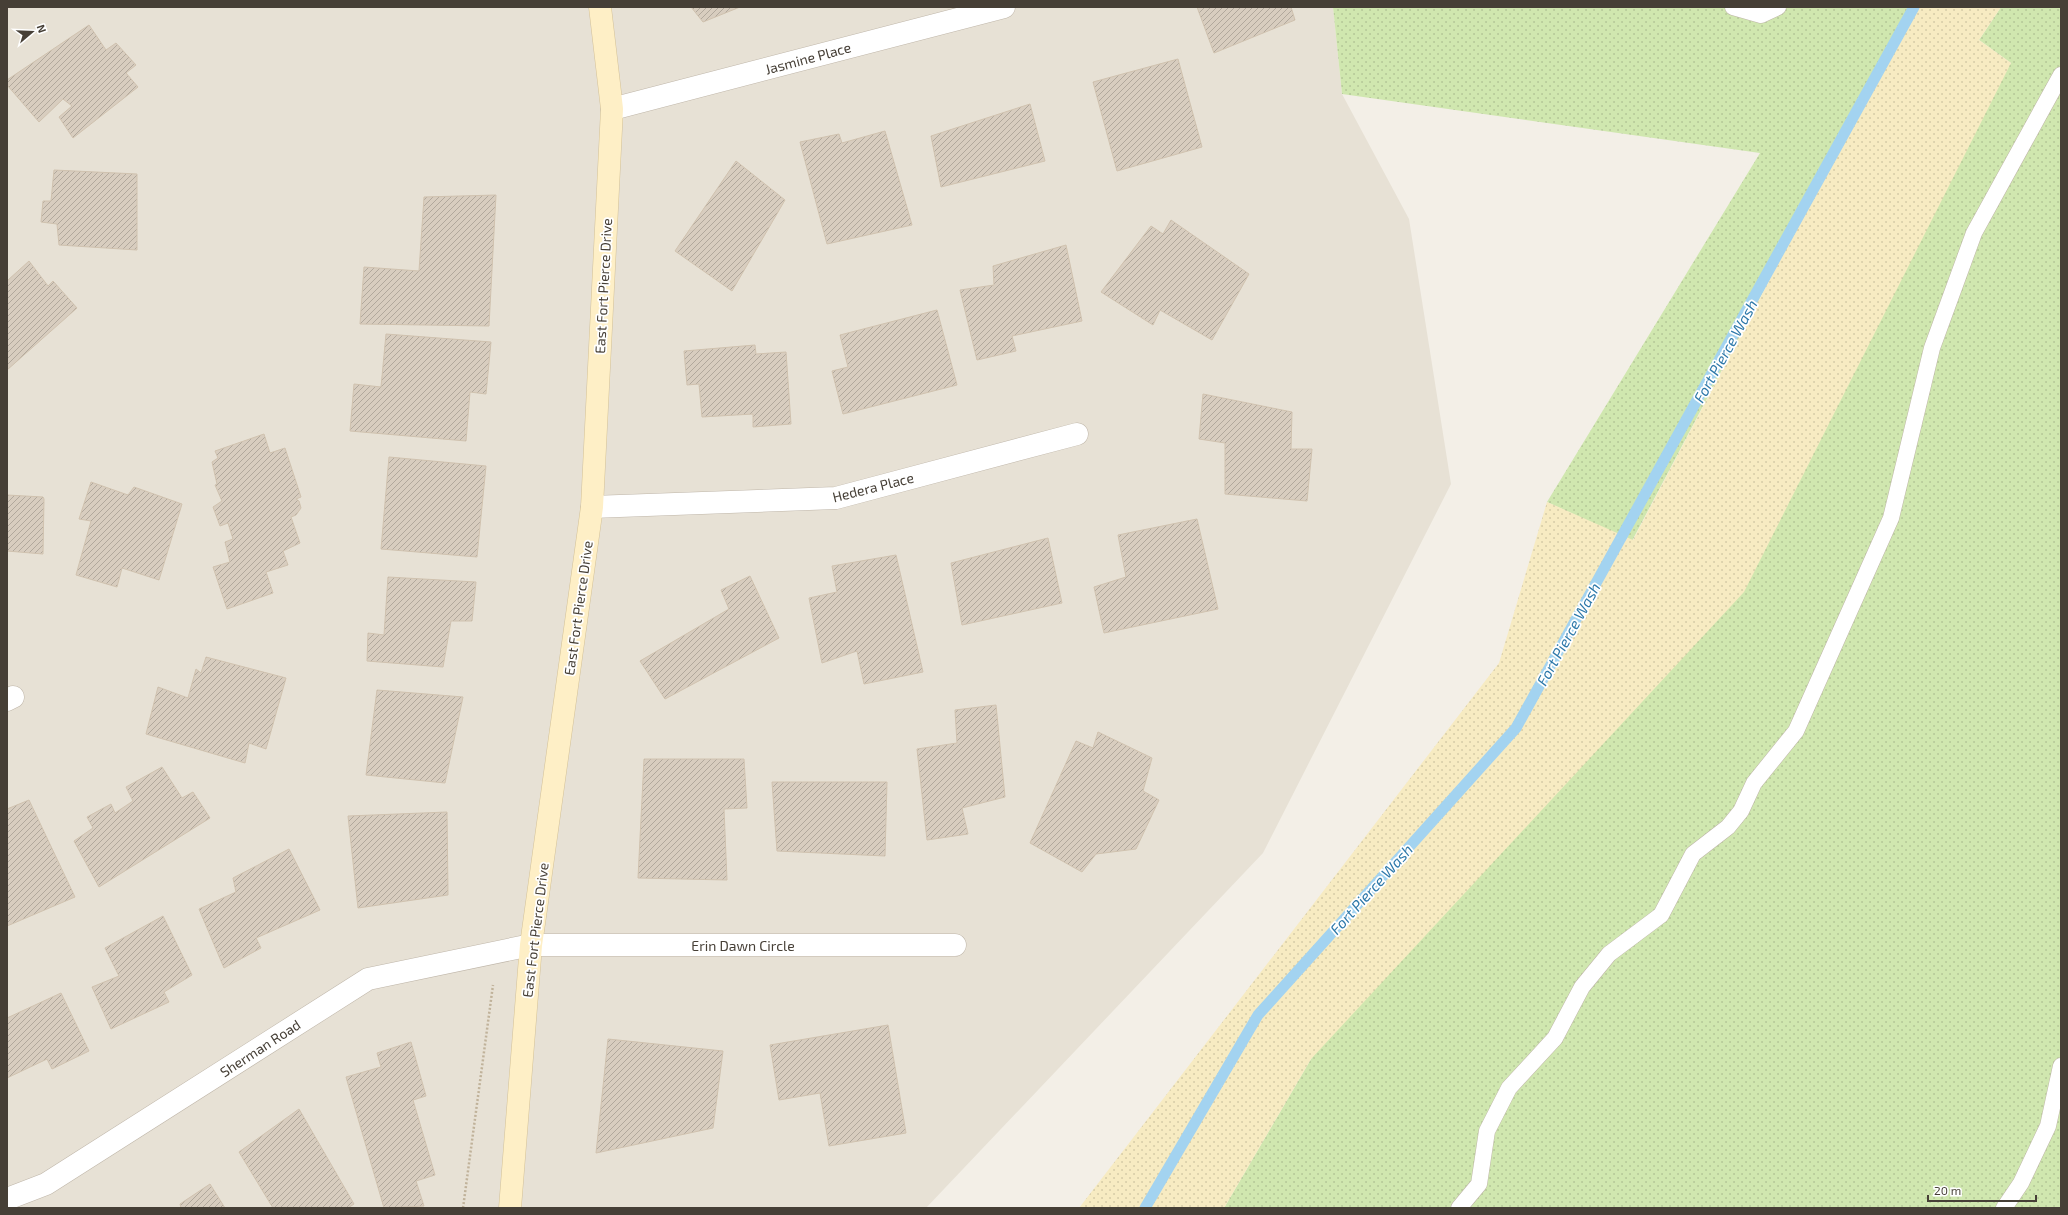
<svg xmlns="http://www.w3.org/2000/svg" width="2068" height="1215" viewBox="0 0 2068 1215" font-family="'Exo 2',sans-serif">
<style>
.residential{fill:#e7e1d5}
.grass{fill:url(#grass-dots)}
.sand{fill:url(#sand-dots)}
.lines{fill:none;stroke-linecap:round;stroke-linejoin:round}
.stream{stroke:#a3d3f0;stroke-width:11}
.building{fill:url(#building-hatch);stroke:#d0c2af}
.lane-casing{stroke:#bfb6a9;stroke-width:17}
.street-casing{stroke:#bfb6a9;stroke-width:23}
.secondary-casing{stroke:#d3c197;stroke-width:23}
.path{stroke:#c0b29a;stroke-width:2.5;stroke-dasharray:2 2;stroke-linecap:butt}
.lane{stroke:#fff;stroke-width:16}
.street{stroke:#fff;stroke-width:22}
.secondary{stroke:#feefc6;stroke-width:22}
.labels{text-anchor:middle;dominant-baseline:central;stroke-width:3.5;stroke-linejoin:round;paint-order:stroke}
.street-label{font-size:14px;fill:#463f36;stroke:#fff}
.water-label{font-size:15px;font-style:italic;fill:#2e79aa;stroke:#fff}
</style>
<defs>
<pattern id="grass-dots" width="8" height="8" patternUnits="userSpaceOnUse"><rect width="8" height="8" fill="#d0e7af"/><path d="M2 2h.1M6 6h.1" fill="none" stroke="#b4c797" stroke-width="1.8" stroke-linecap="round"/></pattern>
<pattern id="sand-dots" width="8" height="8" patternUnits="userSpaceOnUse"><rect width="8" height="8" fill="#f7ebc2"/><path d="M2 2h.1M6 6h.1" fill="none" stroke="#d5cba7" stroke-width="1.8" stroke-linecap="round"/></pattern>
<pattern id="building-hatch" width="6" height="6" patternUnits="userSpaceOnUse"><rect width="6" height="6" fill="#d8cdbf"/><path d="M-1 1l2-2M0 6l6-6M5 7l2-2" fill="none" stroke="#b1a89c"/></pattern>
</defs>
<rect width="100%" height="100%" fill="#f3efe7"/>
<path class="residential" d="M7 7H1333L1342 94 1409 219 1451 484 1263 853 926 1208H7Z"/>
<path class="grass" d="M1333 7H1913L1632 541 1547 502 1760 153 1342 94Z
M2001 7H2061V1208H1224L1311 1059 2011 63 1979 40Z"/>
<path class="sand" d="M1913 7H2001L1979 40 2011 63 1744 592 1311 1059 1224 1208H1079L1499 663 1547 502 1633 540Z"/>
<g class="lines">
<path class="stream" d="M1145 1208 1258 1015 1516 728 1914 7"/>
</g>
<path class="building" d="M691 7H740L703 22Z
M1197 7H1291L1295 20 1214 53Z
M89 25 106 50 116 43 136 65 126 73 138 87 73 138 59 117 72 106 63 99 39 122 7 85V80Z
M1178 59 1202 147 1117 171 1093 82Z
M1030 104 1045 161 941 187 931 136Z
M885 131 912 225 827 244 800 142 839 134 842 143Z
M736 161 785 200 732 291 675 251Z
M54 170 137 174V250L59 245 57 224 41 222 43 201H51Z
M496 195 489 326 360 324 364 267 419 271 424 197Z
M1171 220 1249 274 1212 340 1160 310 1153 325 1101 292 1151 226 1163 234Z
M1066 245 1082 321 1012 336 1016 351 977 360 960 290 994 285 993 266Z
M29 261 48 286 53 281 77 308 7 370V281Z
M937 310 957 385 843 414 832 371 848 367 840 335Z
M386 334 491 342 486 394 470 392 466 441 350 431 354 384 381 387Z
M755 345 756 354 786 352 791 424 753 427V414L702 417 699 384 687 385 684 351Z
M1203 394 1292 412 1291 449H1312L1307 501 1225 494V443L1199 439Z
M264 434 270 453 285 448 301 497 296 499 299 501 301 508 296 515 291 517 300 543 283 551 288 565 266 572 273 593 227 609 213 567 230 562 225 542 233 539 228 523 220 526 213 507 222 501 215 485 217 484 212 462 218 458 215 451Z
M389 457 486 466 477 557 381 549Z
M91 482 128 495 134 487 182 504 159 580 122 568 117 587 76 575 91 521 79 519Z
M7 495 43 497 44 499 43 554 7 551Z
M1197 519 1218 609 1104 633 1094 587 1126 577 1118 535Z
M1048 538 1062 603 962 625 951 563Z
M896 555 923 672 864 684 857 651 822 663 809 598 837 592 832 566Z
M750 576 779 638 665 699 640 661 729 609 721 590Z
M388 577 476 582 472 621H451L443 667 367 661 368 633 384 635Z
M206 657 286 678 266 749 249 743 245 763 146 734 158 687 188 698 196 669 201 673Z
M377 690 463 697 445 783 366 775Z
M996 705 1005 797 962 808 968 834 927 840 917 749 957 743 955 710Z
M1098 732 1152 758 1143 791 1159 800 1136 849 1096 854 1082 872 1030 843 1076 741 1093 748Z
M644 759H744L747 808 724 809 727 880 638 878Z
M162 767 182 798 193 792 210 818 99 887 74 841 93 828 87 817 111 804 115 813 133 801 126 787Z
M772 782H887L885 856 777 851Z
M29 800 75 897 7 926V809Z
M447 812 448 895 358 908 348 816Z
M289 849 320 910 256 938 261 948 224 968 199 909 236 892 233 878Z
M163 916 192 975 164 992 169 1002 111 1029 92 987 119 976 105 948Z
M61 993 89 1051 52 1069 47 1059 7 1078V1018Z
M888 1025 906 1133 829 1146 820 1093 779 1100 770 1045Z
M608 1039 723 1051 713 1128 596 1153Z
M411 1042 426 1096 413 1100 435 1175 416 1181 424 1206 384 1208 346 1077 381 1067 377 1053Z
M299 1109 354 1204 348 1208H273L239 1152Z
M210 1184 225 1208H181L180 1204Z"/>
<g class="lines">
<g class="lane-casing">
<path id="lane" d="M1733 7 1761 15 1778 7
M1459 1208 1479 1184 1487 1131 1509 1088 1555 1038 1582 987 1609 954 1661 915 1693 854 1728 827 1741 811 1754 783 1796 731 1891 518 1932 348 1974 233 2061 75
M2004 1208 2021 1183 2048 1126 2061 1066"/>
</g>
<g class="street-casing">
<path id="street" d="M612 109 1004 7
M592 507 836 498 1077 434
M7 700 13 697
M7 1199 46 1184 368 979 531 945H955"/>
</g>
<g class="secondary-casing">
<path id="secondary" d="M510 1208 531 945 592 507 612 109 600 7"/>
</g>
<path class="path" d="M463 1208 493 985"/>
<use href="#lane" class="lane"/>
<use href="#street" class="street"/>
<use href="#secondary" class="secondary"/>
</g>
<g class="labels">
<g class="street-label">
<text transform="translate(808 58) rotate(-15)">Jasmine Place</text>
<text transform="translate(603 286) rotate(-87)">East Fort Pierce Drive</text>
<text transform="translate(873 487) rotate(-14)">Hedera Place</text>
<text transform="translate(578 608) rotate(-82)">East Fort Pierce Drive</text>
<text transform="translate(535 930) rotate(-83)">East Fort Pierce Drive</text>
<text x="743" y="945">Erin Dawn Circle</text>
<text transform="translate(260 1048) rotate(-33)">Sherman Road</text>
</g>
<g class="water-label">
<text transform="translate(1725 351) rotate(-61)">Fort Pierce Wash</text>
<text transform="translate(1568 634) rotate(-61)">Fort Pierce Wash</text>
<text transform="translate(1371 889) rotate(-48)">Fort Pierce Wash</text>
</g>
</g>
<rect width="2068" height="1215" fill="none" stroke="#463f36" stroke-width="16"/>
<g transform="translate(32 32) rotate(71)" stroke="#ffffff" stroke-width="3" paint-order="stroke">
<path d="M0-3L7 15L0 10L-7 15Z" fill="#463f36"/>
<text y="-6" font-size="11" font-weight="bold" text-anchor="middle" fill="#463f36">N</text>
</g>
<path d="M1928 1195v6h108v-6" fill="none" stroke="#463f36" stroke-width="2"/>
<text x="1934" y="1195" font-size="12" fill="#463f36" stroke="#ffffff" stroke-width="3" paint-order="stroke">20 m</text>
</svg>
